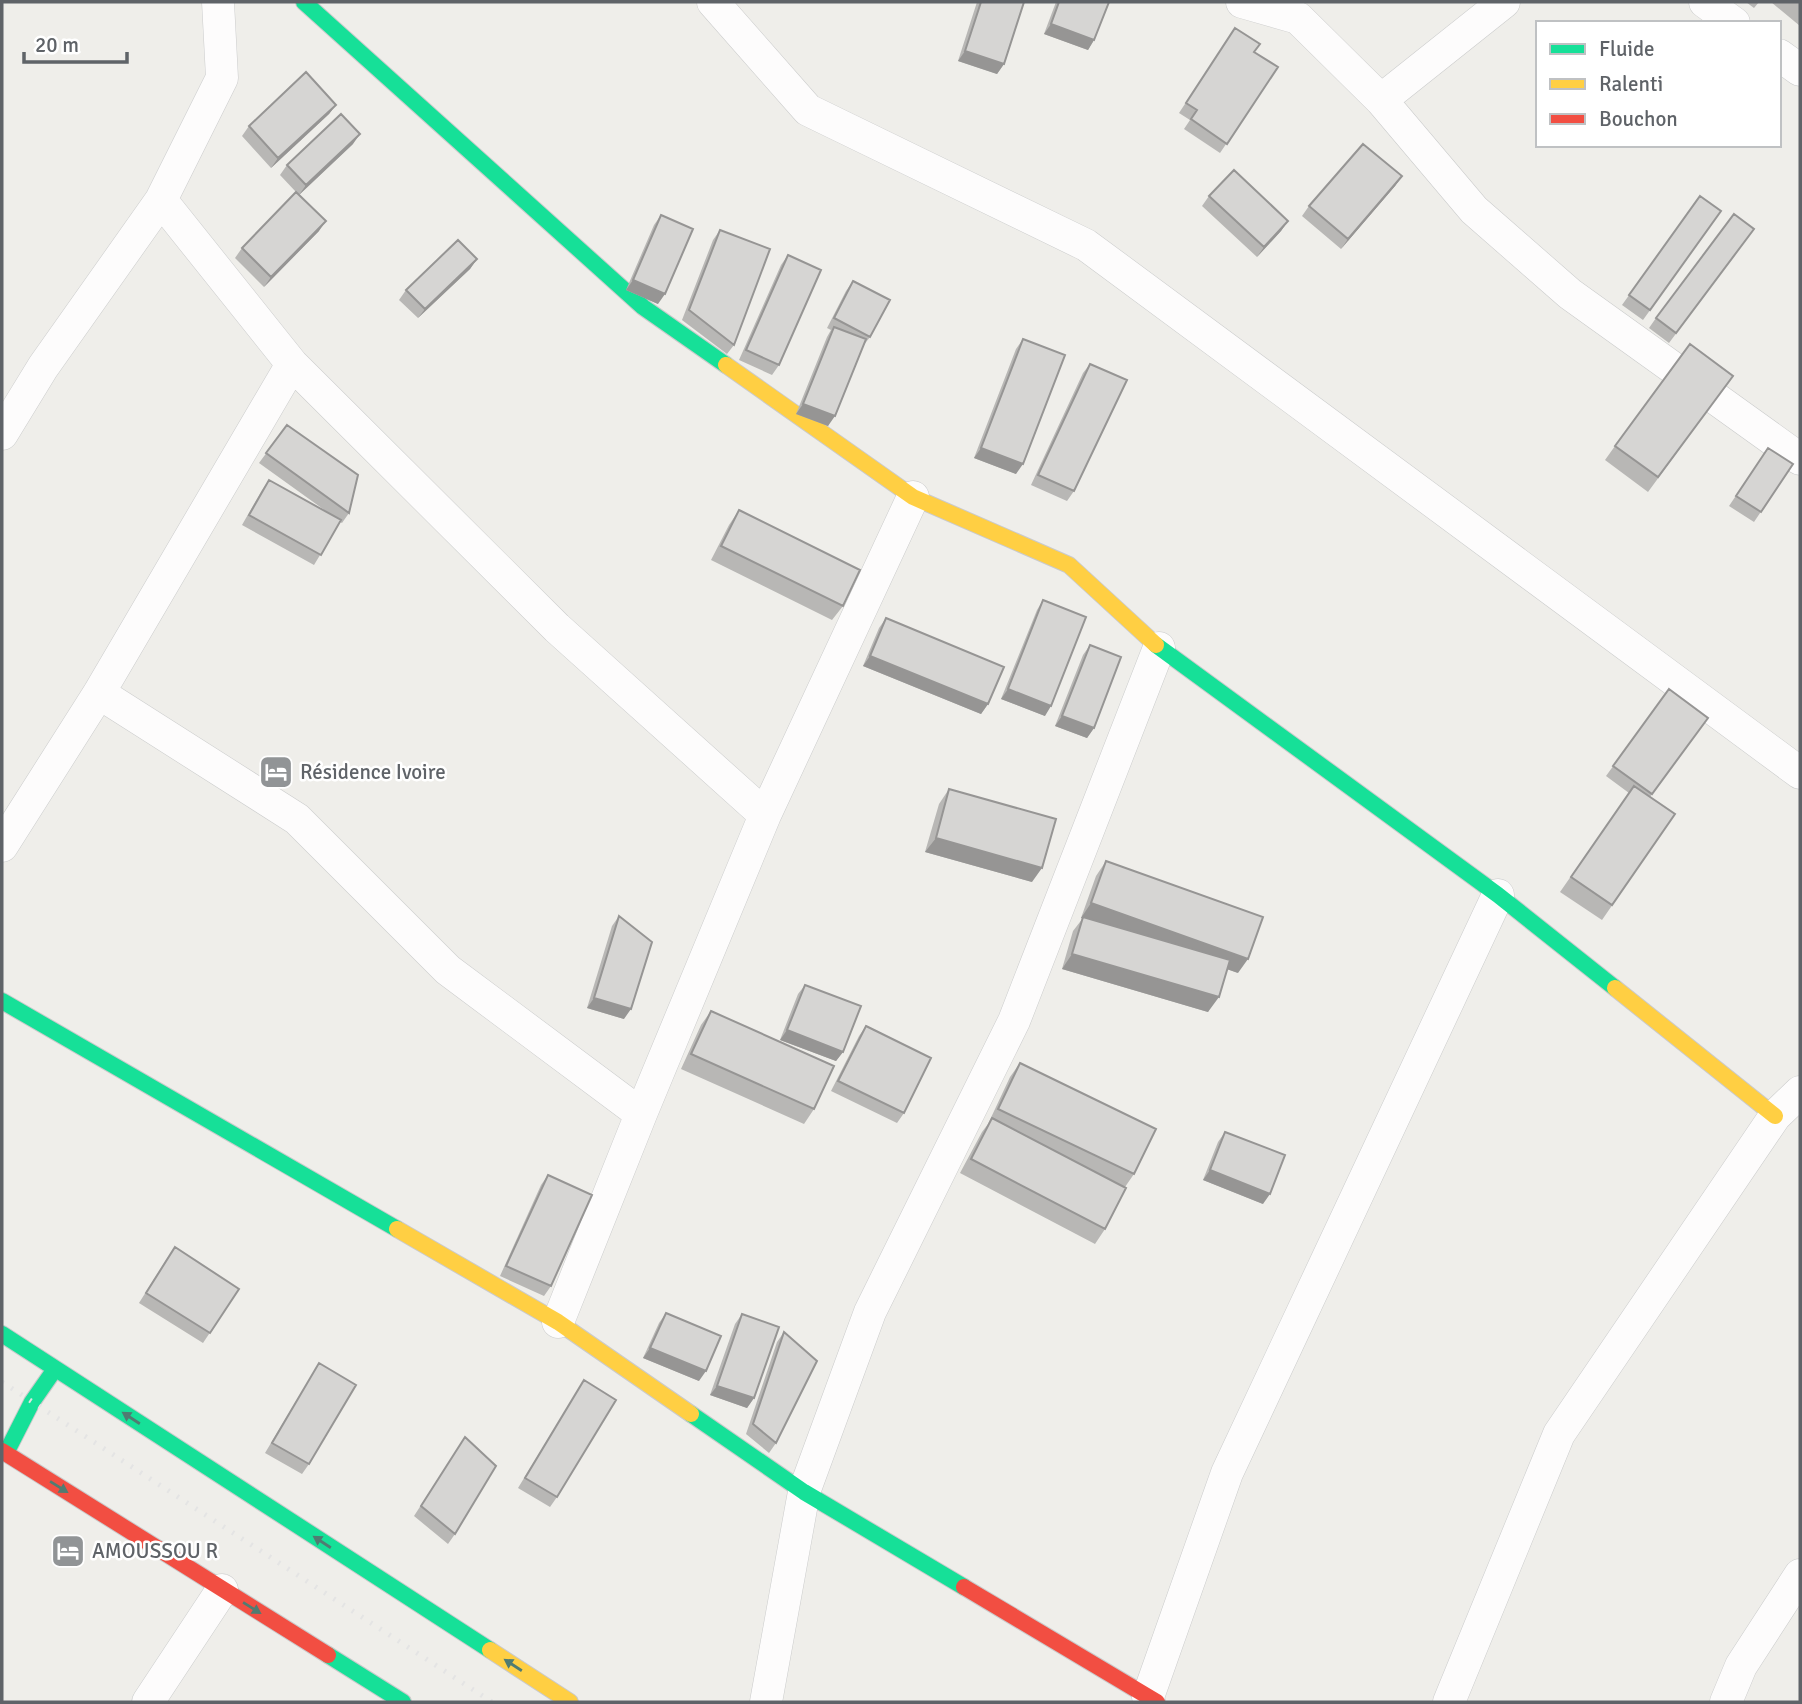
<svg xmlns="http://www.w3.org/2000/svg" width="1802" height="1704" viewBox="0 0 1802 1704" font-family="Signika,sans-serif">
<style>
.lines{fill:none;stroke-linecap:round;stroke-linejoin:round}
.street-casing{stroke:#cbcccc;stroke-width:33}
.fast-casing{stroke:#cacacb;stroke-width:18}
.slow-casing{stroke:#cacacb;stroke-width:18}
.jam-casing{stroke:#cacacb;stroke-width:18}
.street{stroke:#fdfcfc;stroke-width:32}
.fast{stroke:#16e098;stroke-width:16}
.slow{stroke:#ffcf43;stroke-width:16}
.jam{stroke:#f24e42;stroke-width:16}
.rail{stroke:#e4e4e4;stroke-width:5;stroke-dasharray:2 9;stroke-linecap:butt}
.wall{fill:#b8b7b5}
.shaded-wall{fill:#969594}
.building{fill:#d6d5d3;stroke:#969594;stroke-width:2}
.oneway{fill:#507c72}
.labels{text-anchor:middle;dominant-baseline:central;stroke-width:5;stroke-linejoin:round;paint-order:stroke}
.poi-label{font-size:21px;fill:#5f6368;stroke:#fff;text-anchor:start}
</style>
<rect width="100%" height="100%" fill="#efeeea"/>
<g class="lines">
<g class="street-casing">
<path id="street" d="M713 2 808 110 1086 245 1800 773
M1242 2 1298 18 1381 100 1474 210 1570 294 1800 459
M1705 2 1734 23
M1779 55 1800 70
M1381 100 1504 2
M161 200 292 364 557 628 765 815
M2 434 43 367 161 200 222 78 218 2
M99 693 297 819 448 970 641 1114
M2 846 99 693 292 364
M558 1322 641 1114 765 815 913 497
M1148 1697 1227 1473 1498 895
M148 1702 222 1590
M766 1702 804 1492 870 1312 1014 1021 1159 648
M1449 1702 1559 1434 1775 1116 1800 1092
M1726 1702 1741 1666 1800 1575"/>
</g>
<g class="fast-casing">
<path id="fast" d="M304 2 643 307 726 365
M1156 645 1498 895 1615 988
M2 1001 397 1229
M2 1334 490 1650
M691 1414 804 1492 964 1587
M6 1453 32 1402 55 1369
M328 1655 403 1702"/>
</g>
<g class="slow-casing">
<path id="slow" d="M726 365 913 497 1069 565 1156 645
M1615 988 1775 1116
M397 1229 558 1322 691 1414
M490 1650 570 1702"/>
</g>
<g class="jam-casing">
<path id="jam" d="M2 1451 328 1655
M964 1587 1157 1702"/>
</g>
<use href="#street" class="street"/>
<use href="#fast" class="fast"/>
<use href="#slow" class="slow"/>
<use href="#jam" class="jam"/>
<path class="rail" d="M2 1382 492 1702"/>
</g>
<path class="wall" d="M977 2H1024L1004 64 997 74 958 61Z
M1056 2H1109L1094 40 1088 50 1044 34Z
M1746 2H1759L1754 8Z
M1771 2H1800V26Z
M1235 28 1254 52 1278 67 1220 153 1184 129 1190 120 1179 113Z
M336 105 329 114 271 168 242 136 249 126Z
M353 144 299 195 319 231 264 287 235 258 242 248 296 192 280 175 287 165Z
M1402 176 1395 186 1341 249 1302 216 1309 206Z
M1209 196 1288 221 1281 231 1257 257 1202 206Z
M1700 196 1721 211 1643 320 1622 305Z
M661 215 658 304 626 290 654 225Z
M1754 229 1669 343 1649 328 1656 318Z
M720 230 734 345 727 354 682 320 713 240Z
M788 255 779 365 772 375 739 360 781 265Z
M477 259 470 269 418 318 399 300 406 290Z
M853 281 870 337 863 346 828 426 796 414 827 337 831 330 827 328 846 291Z
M1023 339 1016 474 974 458 1016 349Z
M1090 364 1074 491 1067 501 1031 485 1083 373Z
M1733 376 1648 492 1605 460 1615 446Z
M287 425 349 513 342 523 340 522 314 565 242 525 262 490 269 480 330 514 259 463Z
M1768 448 1793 464 1754 522 1729 506Z
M739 510 843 606 832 620 711 560 729 525Z
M1043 600 1045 716 1001 699 1037 610Z
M886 618 988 704 981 714 863 666 879 628Z
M1090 645 1094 728 1087 738 1055 726 1083 655Z
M1669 689 1708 718 1650 797 1675 814 1602 920 1560 892 1629 793 1606 776Z
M949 789 1032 882 925 852 939 804Z
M1106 861 1238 973 1227 969 1208 1012 1062 969 1073 931 1083 918H1081L1096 876Z
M619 916 624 1019 587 1008 612 926Z
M805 985 843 1052 836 1061 780 1040 798 994Z
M711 1011 814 1109 804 1124 681 1069 701 1025Z
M866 1026 904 1113 897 1123 831 1091 859 1036Z
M1020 1063 1134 1174 1125 1187 1105 1229 1095 1244 960 1173 982 1132 988 1124 1010 1077Z
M1225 1132 1263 1204 1203 1180 1218 1142Z
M548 1175 551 1286 544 1296 500 1276 541 1185Z
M168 1257 239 1289 203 1343 139 1303Z
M666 1313 699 1381 643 1358 659 1323Z
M742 1314 754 1398 747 1408 710 1395 735 1324Z
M784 1332 776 1443 769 1453 746 1434 777 1342Z
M319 1363 309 1464 302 1474 265 1453Z
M584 1380 557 1497 550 1507 518 1488Z
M465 1437 455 1534 448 1544 414 1516Z"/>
<path class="shaded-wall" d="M1051 24 1094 40 1088 50 1044 34Z
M965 51 1004 64 997 74 958 61Z
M336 105 329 114 271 168 278 158Z
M360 134 353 144 299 195 306 185Z
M1402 176 1395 186 1341 249 1348 239Z
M326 221 319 231 264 287 271 277Z
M1288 221 1281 231 1257 257 1264 247Z
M477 259 470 269 418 318 425 309Z
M633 280 665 294 658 304 626 290Z
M803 404 835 416 828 426 796 414Z
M981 448 1023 464 1016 474 974 458Z
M870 656 988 704 981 714 863 666Z
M1008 689 1051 706 1045 716 1001 699Z
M1062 716 1094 728 1087 738 1055 726Z
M936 838 1042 868 1032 882 925 852Z
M1091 903 1248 959 1238 973 1081 918Z
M1072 954 1219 997 1208 1012 1062 969Z
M594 998 631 1009 624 1019 587 1008Z
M787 1030 843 1052 836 1061 780 1040Z
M1210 1170 1270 1194 1263 1204 1203 1180Z
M650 1348 706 1371 699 1381 643 1358Z
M717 1386 754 1398 747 1408 710 1395Z"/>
<path class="building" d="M981 2H1024L1004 64 965 51Z
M1059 2H1109L1094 40 1051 24Z
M1235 28 1260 44 1254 52 1278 67 1227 144 1191 119 1197 110 1186 103Z
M306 72 336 105 278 158 249 126Z
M341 114 360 134 306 185 287 165Z
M1363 144 1402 176 1348 239 1309 206Z
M1234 170 1288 221 1264 247 1209 196Z
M296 192 326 221 271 277 242 248Z
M1700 196 1721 211 1650 310 1629 295Z
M1734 214 1754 229 1676 333 1656 318Z
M661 215 693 229 665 294 633 280Z
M720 230 770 249 734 345 689 310Z
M458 240 477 259 425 309 406 290Z
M788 255 821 270 779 365 746 350Z
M853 281 890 300 870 337 834 318Z
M834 327 866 339 835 416 803 404Z
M1023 339 1065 355 1023 464 981 448Z
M1690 344 1733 376 1658 477 1615 446Z
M1090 364 1127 380 1074 491 1038 475Z
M287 425 358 475 349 513 266 453Z
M1768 448 1793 464 1761 512 1736 496Z
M269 480 341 520 321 555 249 515Z
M739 510 860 570 843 606 721 546Z
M1043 600 1086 617 1051 706 1008 689Z
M886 618 1004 667 988 704 870 656Z
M1090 645 1121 657 1094 728 1062 716Z
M1669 689 1708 718 1652 794 1613 766Z
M1634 786 1675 814 1612 905 1571 877Z
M949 789 1056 819 1042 868 936 838Z
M1106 861 1263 917 1248 959 1091 903Z
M619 916 652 942 631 1009 594 998Z
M1083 917 1230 960 1219 997 1072 954Z
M805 985 861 1006 843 1052 787 1030Z
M711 1011 834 1066 814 1109 691 1054Z
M866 1026 931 1058 904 1113 838 1081Z
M1020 1063 1156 1129 1134 1174 998 1109Z
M992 1118 1126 1188 1105 1229 971 1159Z
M1225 1132 1285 1155 1270 1194 1210 1170Z
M548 1175 592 1195 551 1286 506 1266Z
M175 1247 239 1289 210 1333 146 1293Z
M666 1313 721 1336 706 1371 650 1348Z
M742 1314 779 1327 754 1398 717 1386Z
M784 1332 817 1361 776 1443 753 1424Z
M319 1363 356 1385 309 1464 272 1443Z
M584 1380 616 1400 557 1497 525 1478Z
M465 1437 496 1466 455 1534 421 1506Z"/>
<defs><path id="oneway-solid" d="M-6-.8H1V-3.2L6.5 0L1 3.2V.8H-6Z" transform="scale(1.75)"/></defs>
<g class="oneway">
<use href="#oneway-solid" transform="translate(131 1418) rotate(-147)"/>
<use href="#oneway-solid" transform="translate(59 1487) rotate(32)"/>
<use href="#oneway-solid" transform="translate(322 1542) rotate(-147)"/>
<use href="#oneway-solid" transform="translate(252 1608) rotate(32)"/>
<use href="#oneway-solid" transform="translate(513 1665) rotate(-147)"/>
</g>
<defs>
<g id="hotel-square" transform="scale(1.75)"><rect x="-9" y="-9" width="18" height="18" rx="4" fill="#919496" stroke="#fff"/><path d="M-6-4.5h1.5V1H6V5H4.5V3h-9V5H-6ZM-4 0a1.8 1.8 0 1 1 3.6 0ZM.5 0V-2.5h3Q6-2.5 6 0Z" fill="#fff"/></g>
</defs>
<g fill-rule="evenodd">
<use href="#hotel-square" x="276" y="772"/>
<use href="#hotel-square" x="68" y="1551"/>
</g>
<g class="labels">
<g class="poi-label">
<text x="300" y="772">Résidence Ivoire</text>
<text x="92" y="1551">AMOUSSOU R</text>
</g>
</g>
<rect width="1802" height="1704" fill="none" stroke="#5f6368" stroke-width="7"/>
<rect x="1536" y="21" width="245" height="126" fill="#ffffff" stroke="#bfc1c3" stroke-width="2"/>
<rect x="1550" y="44" width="35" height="10" fill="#16e098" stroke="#bfc1c3" stroke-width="2"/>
<text x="1599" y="56" font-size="21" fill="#5f6368">Fluide</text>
<rect x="1550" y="79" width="35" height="10" fill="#ffcf43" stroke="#bfc1c3" stroke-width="2"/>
<text x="1599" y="91" font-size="21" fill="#5f6368">Ralenti</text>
<rect x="1550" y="114" width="35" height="10" fill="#f24e42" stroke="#bfc1c3" stroke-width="2"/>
<text x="1599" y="126" font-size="21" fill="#5f6368">Bouchon</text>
<path d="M24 52v10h103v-10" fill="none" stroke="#5f6368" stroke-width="3.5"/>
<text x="35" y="52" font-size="21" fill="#5f6368" stroke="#ffffff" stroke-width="5" paint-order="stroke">20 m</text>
</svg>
